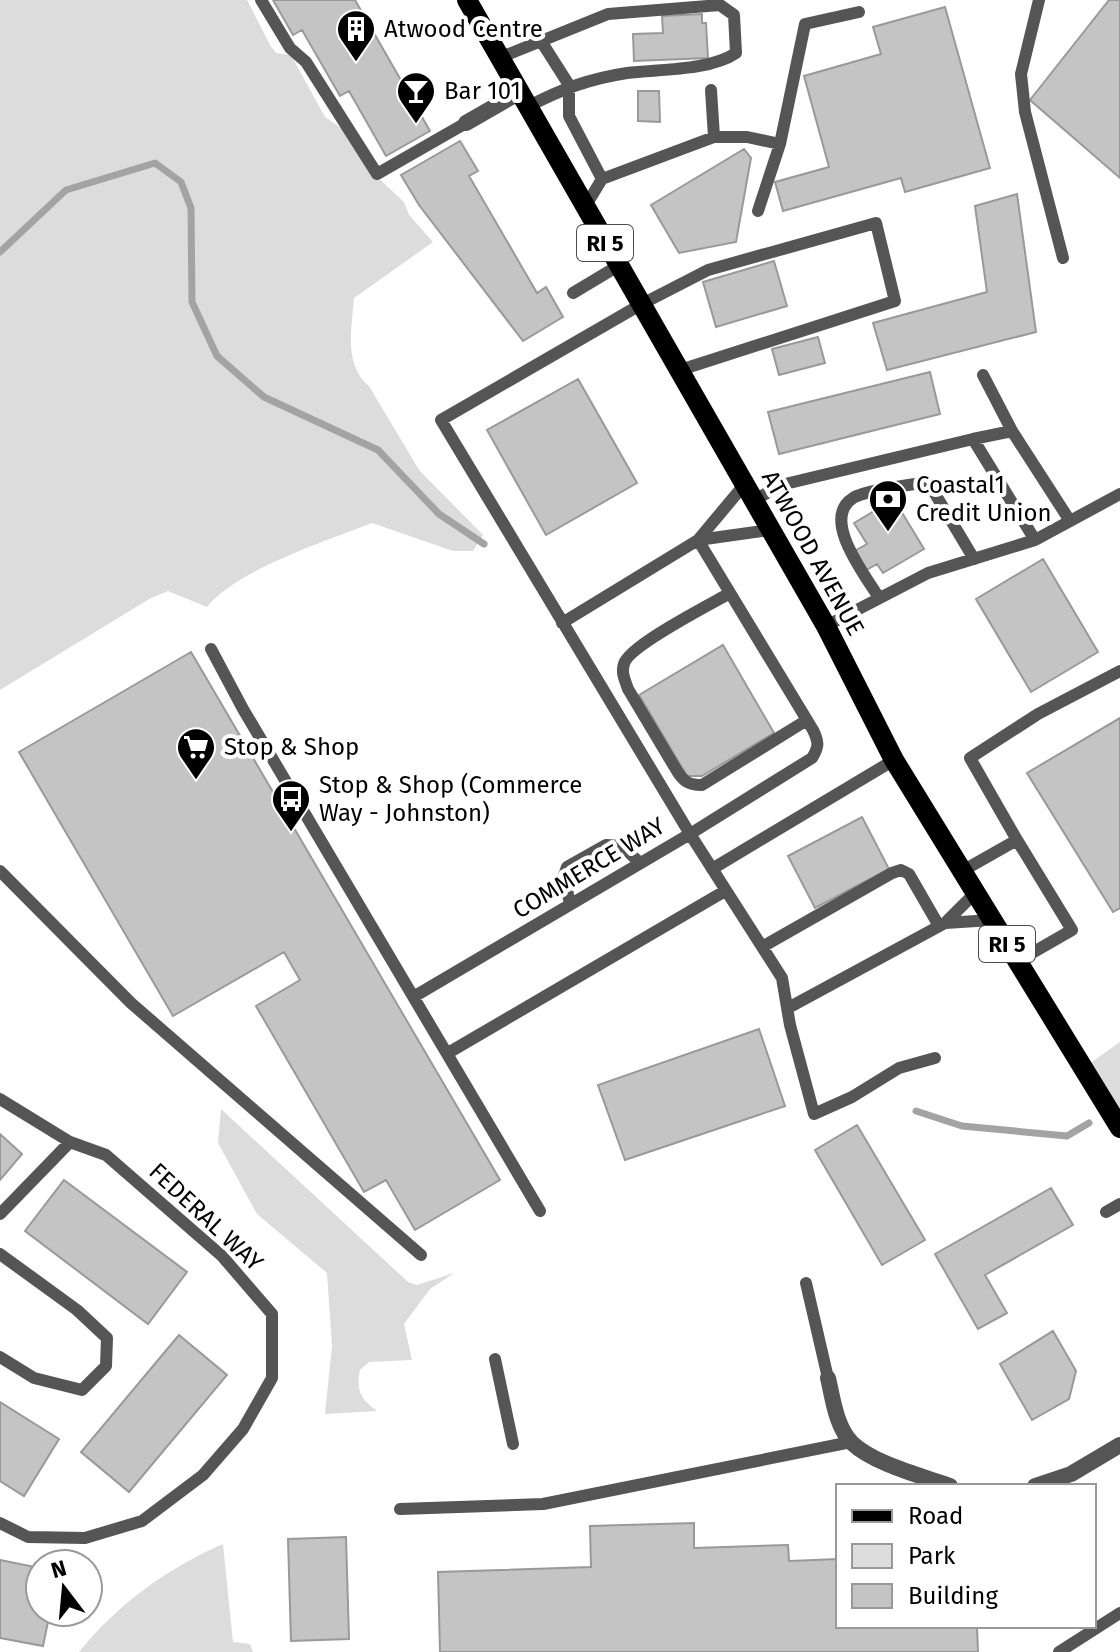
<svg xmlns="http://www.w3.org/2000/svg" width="1120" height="1652" viewBox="0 0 1120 1652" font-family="'Fira Sans',sans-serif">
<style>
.green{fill:#dcdcdc}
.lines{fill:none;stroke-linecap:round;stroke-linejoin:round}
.stream{stroke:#a3a3a3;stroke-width:7}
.building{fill:#c4c4c4;stroke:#999;stroke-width:2}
.service{stroke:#555;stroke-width:12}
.minor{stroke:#555;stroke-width:16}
.primary{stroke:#000;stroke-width:20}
.labels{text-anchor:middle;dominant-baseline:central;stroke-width:8;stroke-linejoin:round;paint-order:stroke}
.shield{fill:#fff;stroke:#4c4c4c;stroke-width:2}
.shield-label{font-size:22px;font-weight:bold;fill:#000}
.poi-label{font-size:24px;fill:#000;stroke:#fff;text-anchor:start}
.street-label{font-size:24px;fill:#000;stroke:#fff}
</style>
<rect width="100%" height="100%" fill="#fff"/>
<path class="green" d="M0 0H247L270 45 276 53 291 55 325 117 347 132 373 173 404 202 409 215 433 242 354 298C352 328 343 364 369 386L419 470 483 535 473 551H453L372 523C328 540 234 571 207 607L168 591 151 598 0 690Z
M1120 1042V1130L1082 1069Z
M221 1109 408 1282 417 1285 454 1273 430 1289 404 1324 412 1360 369 1362 360 1370C356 1390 360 1399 377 1411L325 1414 332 1346 327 1273 257 1214 218 1143Z
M223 1544 233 1642 250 1644 253 1652H79C118 1604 166 1569 223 1544Z"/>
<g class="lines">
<path class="stream" d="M0 252 66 190 155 163 181 182 191 208 192 302 217 356 264 397 378 450 439 514 484 544
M916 1111 962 1126 1067 1136 1089 1123"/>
</g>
<path class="building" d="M273 0H355L430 131 386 156 349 91 340 96 302 30 293 35Z
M1109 0H1120V178L1030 100Z
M945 7 990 168 905 192 901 178 783 211 775 182 829 167 804 76 881 54 873 27Z
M702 14V23H706L708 58 634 61 633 34 663 33 662 16Z
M638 91H659L660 122 638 121Z
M460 141 478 171 469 176 537 293 546 287 563 317 523 341 419 205 401 175Z
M744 149 751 158 736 242 679 253 651 205Z
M1017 194 1036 332 887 370 873 323 987 292 975 206Z
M774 261 787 306 716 327 703 282Z
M818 337 825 363 779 375 772 349Z
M930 372 940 414 779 454 768 412Z
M578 379 637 483 546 535 487 430Z
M891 501 895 508 898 506 924 549 883 573 877 564 861 573 849 554 867 544 854 523Z
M1043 559 1098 652 1031 692 976 599Z
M723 645 774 733 702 776H687L639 695Z
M191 652 500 1180 415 1230 386 1180 364 1192 256 1006 300 980 284 952 173 1016 19 752Z
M1120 718V908L1113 912 1027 773Z
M862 817 889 869 815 908 788 856Z
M759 1029 785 1106 625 1160 598 1085Z
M857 1125 925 1240 882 1265 815 1150Z
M0 1134 22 1154 0 1180Z
M64 1180 187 1272 148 1324 25 1231Z
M1051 1188 1073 1225 985 1275 1007 1313 978 1329 935 1254Z
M1053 1331 1076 1371 1069 1399 1032 1420 1000 1364Z
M179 1335 227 1375 129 1492 81 1452Z
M0 1402 59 1439 24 1496 0 1481Z
M694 1523V1548L788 1545 789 1561 838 1559V1626H977L978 1652H440L438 1572 591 1567 590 1526Z
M346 1537 349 1639 291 1641 288 1539Z
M0 1560 40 1568V1612H50L43 1646 0 1638Z"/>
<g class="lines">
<path class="service" d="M261 0 290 48 306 62 377 174 466 123
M1039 0 1021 74 1025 112 1063 258
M541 41 569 85V116L602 179 585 207
M499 58 608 14 720 5 734 15 736 53C709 71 660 69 627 73 588 79 562 89 527 107
M714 137H747L780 144 805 24 859 12
M602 179 714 137 711 90
M758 211 780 144
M573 293 618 266
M677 371 895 301 876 223 708 270 640 305 441 420 690 834 782 978 790 1025 814 1114 852 1097 899 1068 935 1058
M983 375 1012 431
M973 439 1012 431 1070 521
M753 501 781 485 973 439 1035 540 928 573 826 626
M698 540 769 530
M1035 540 1120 494
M730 593C711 604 628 646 624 664 621 673 625 680 628 689L677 771C684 782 689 785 702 785L807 720
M879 598C866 576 820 519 853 498 865 490 911 485 928 482L974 559
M562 623 698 540 744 485
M211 649 243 709 540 1211
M1017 840 1072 930 1018 961
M712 869 894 760
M964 870 1017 840 970 758 1038 714 1120 671
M0 871 131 1003 421 1255
M570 904 564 876 567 867 606 845 622 846 640 863
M945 923 992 920
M762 947 892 873 901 870 909 874 939 926
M415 996 690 834 812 758C819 747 819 742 813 730L698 540
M788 1008 945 923 976 892
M448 1053 725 891
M0 1099 70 1142 106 1155 222 1256 272 1314V1378L243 1429 203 1475 142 1521 85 1538 28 1537 0 1523
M1106 1212 1120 1204
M0 1214 70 1142
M0 1254 77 1310 107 1338 106 1366 82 1390 34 1378 0 1357
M806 1283 828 1378
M495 1359 513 1444
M400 1509 543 1504 851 1442
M1059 1652 1120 1613"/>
<path class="minor" d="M466 123 520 92
M828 1378C833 1399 836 1427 852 1443 874 1464 922 1476 950 1486
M1035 1486 1071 1474 1120 1445"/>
<path class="primary" d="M467 0 826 626 894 760 1120 1128"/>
</g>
<defs>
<g id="building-pin" transform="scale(2)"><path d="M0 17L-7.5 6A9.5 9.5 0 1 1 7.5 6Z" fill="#000" stroke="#fff"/><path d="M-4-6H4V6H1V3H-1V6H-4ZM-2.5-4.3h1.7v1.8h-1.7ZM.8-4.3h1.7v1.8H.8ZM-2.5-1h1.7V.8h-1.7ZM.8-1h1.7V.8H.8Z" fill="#fff"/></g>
<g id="bar-pin" transform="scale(2)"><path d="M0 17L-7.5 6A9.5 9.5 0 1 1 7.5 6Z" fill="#000" stroke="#fff"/><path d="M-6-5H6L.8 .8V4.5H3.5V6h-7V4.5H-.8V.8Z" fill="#fff"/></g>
<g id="bank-pin" transform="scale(2)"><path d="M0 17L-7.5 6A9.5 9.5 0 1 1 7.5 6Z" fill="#000" stroke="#fff"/><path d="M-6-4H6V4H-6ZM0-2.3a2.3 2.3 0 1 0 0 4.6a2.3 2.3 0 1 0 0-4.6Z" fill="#fff"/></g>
<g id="supermarket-pin" transform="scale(2)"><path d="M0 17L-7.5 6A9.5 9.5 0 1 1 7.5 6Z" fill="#000" stroke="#fff"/><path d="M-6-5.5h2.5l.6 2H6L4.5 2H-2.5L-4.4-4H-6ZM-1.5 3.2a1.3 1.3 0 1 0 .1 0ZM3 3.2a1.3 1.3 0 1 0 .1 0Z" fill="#fff"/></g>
<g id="bus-pin" transform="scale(2)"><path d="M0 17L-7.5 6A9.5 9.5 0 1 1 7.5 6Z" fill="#000" stroke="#fff"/><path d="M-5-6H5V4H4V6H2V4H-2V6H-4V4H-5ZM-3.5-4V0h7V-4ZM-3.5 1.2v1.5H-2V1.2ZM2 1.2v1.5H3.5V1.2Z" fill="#fff"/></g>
</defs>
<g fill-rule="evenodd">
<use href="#building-pin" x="356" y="29"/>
<use href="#bar-pin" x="416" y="91"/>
<use href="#bank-pin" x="888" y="499"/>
<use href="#supermarket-pin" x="196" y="747"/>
<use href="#bus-pin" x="291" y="799"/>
</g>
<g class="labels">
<g class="shield">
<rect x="577" y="225" width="56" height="36" rx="6"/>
<rect x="979" y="926" width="56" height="36" rx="6"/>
</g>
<g class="shield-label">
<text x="605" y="243">RI 5</text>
<text x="1007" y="944">RI 5</text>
</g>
<g class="poi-label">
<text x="384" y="29">Atwood Centre</text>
<text x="444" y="91">Bar 101</text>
<text x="916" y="485">Coastal1<tspan x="916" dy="28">Credit Union</tspan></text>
<text x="224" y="747">Stop &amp; Shop</text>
<text x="319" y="785">Stop &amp; Shop (Commerce<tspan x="319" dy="28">Way - Johnston)</tspan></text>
</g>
<g class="street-label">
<text transform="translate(813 553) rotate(61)">ATWOOD AVENUE</text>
<text transform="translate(589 868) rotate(-31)">COMMERCE WAY</text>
<text transform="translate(206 1217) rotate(43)">FEDERAL WAY</text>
</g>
</g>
<rect x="836" y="1484" width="260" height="144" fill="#ffffff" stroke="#999999" stroke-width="2"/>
<rect x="852" y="1510" width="40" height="12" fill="#000000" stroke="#999999" stroke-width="2"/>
<text x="908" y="1524" font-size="24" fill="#000000">Road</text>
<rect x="852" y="1544" width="40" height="24" fill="#dcdcdc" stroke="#999999" stroke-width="2"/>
<text x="908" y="1564" font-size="24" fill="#000000">Park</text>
<rect x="852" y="1584" width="40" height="24" fill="#c4c4c4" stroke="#999999" stroke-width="2"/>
<text x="908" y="1604" font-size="24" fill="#000000">Building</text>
<g transform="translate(64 1588) rotate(344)"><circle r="38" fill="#ffffff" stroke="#999999" stroke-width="2"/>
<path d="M0-6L14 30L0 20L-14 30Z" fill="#000000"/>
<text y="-12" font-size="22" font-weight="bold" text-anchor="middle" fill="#000000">N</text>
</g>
</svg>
